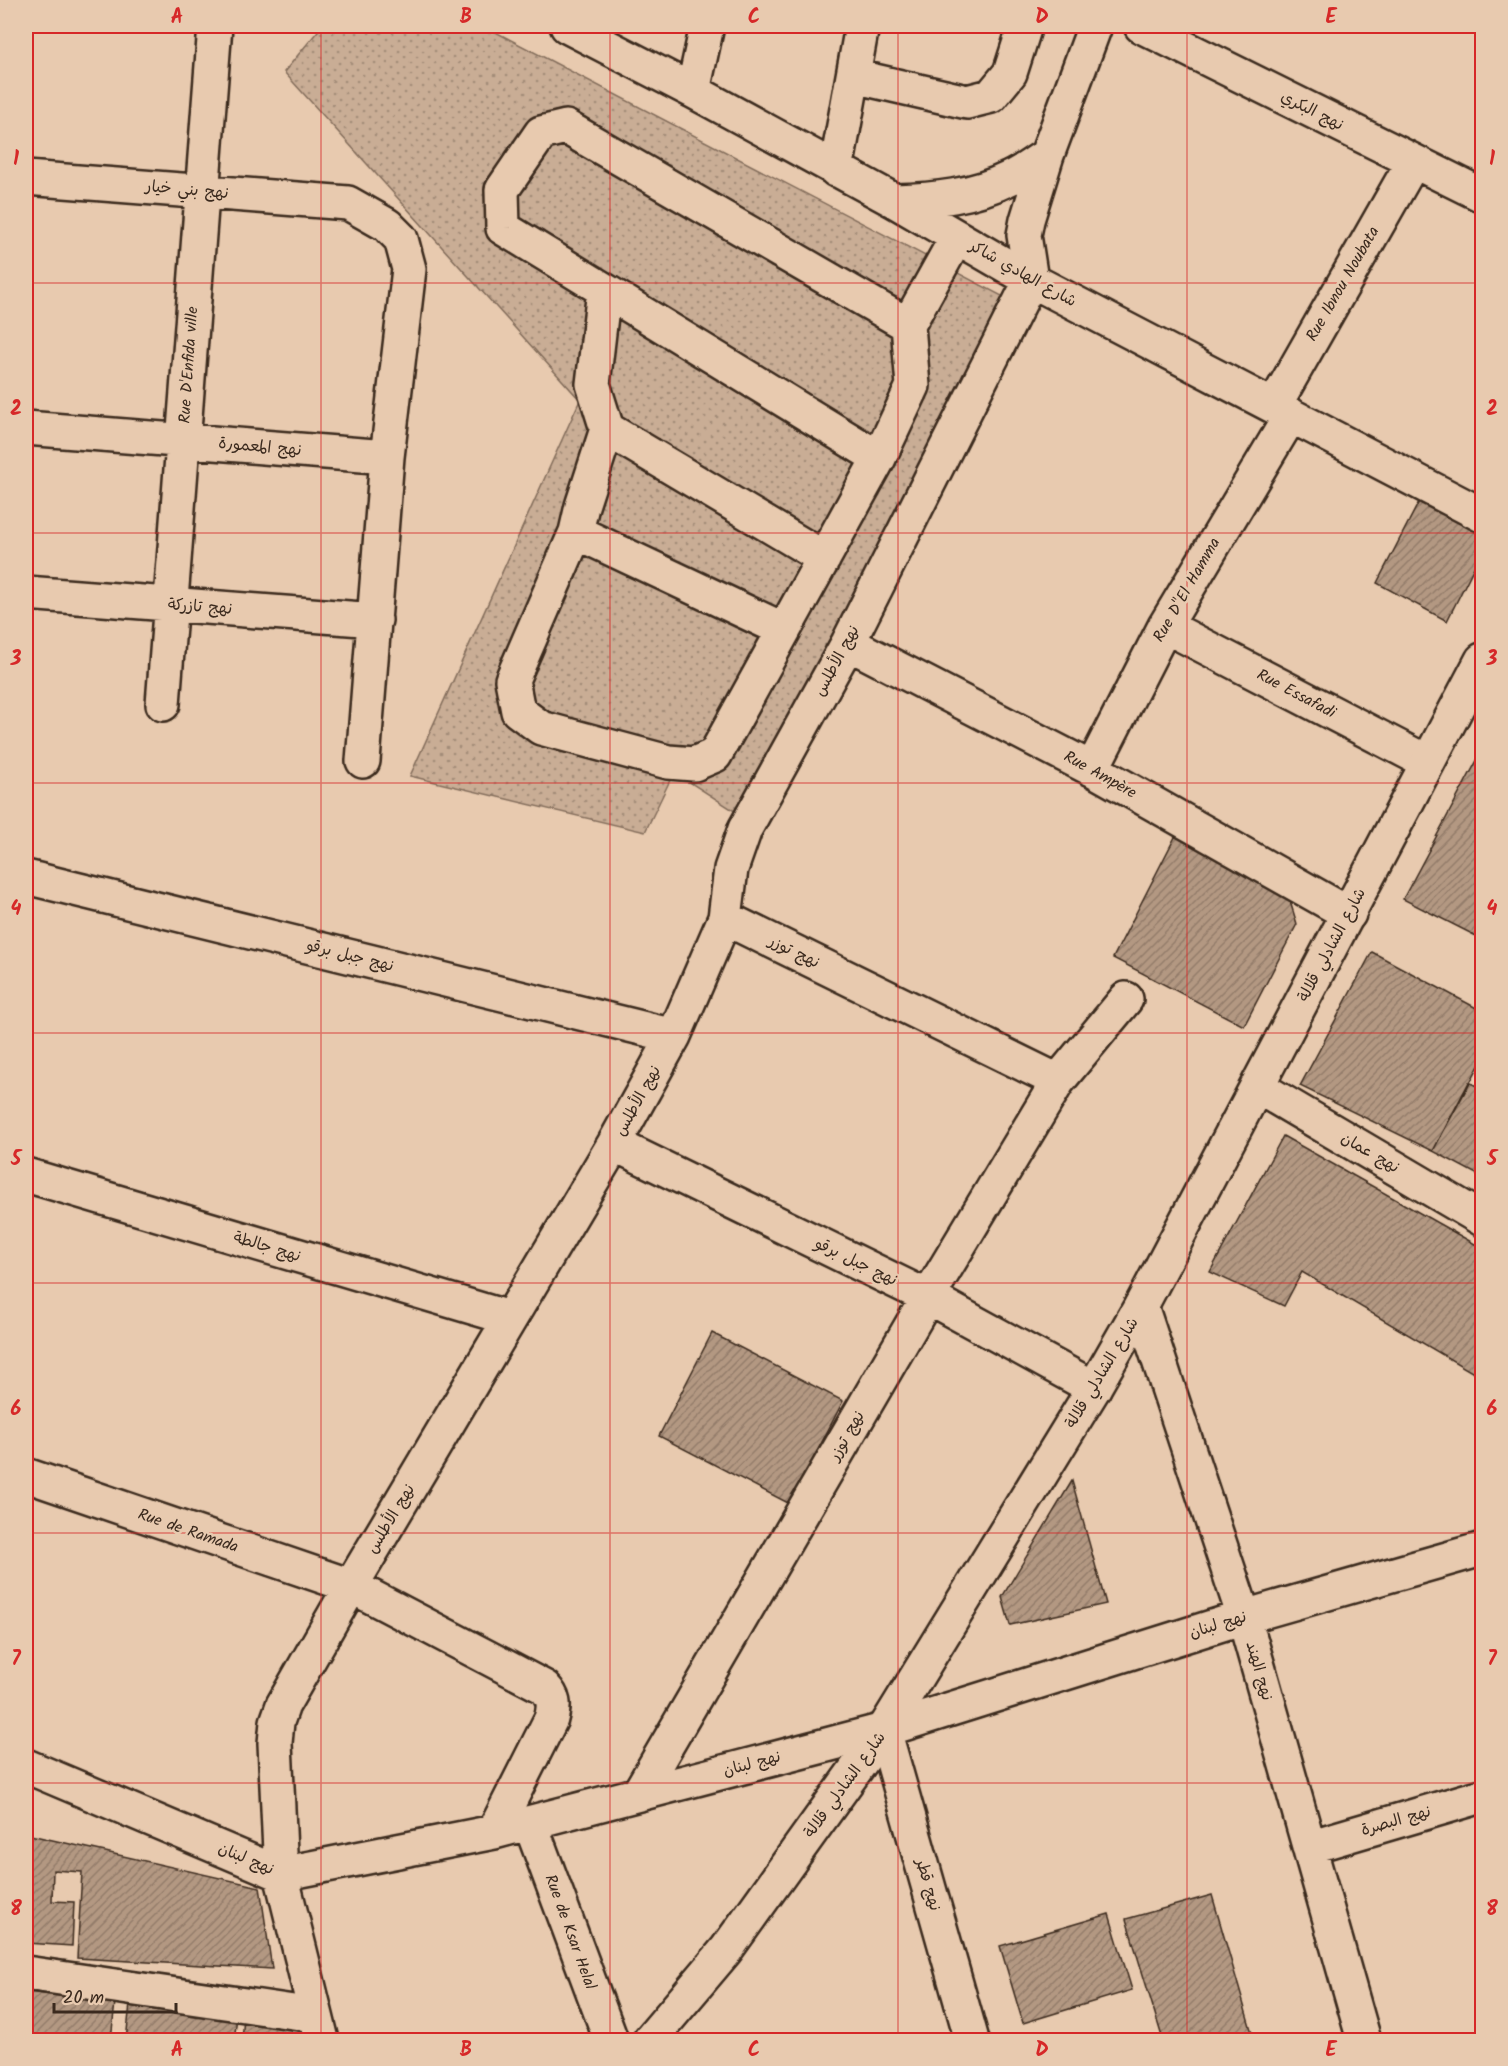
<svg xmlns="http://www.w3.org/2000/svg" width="1508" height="2066" viewBox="0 0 1508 2066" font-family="Kalam,'Playpen Sans Arabic',sans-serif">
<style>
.grass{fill:url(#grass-dots);stroke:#826c5a;stroke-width:1.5}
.building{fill:url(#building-hatch);stroke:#3b2a1e;stroke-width:1.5}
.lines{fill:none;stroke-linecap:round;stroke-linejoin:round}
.minor-casing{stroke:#3b2a1e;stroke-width:38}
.major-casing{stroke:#3b2a1e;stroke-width:38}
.minor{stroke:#e8caaf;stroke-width:33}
.major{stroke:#e8caaf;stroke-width:33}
.grid{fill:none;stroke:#d62828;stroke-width:1.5;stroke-opacity:0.55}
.labels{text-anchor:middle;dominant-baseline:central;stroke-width:5;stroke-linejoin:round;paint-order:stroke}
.street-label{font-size:16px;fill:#3b2a1e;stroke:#e8caaf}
.neatline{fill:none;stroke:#d62828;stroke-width:2}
.grid-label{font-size:20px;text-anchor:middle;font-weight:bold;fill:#d62828}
</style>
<defs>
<pattern id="grass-dots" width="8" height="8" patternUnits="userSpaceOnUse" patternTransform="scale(1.5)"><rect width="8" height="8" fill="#c9ad95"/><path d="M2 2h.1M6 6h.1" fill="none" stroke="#a48d79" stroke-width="1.8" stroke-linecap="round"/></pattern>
<pattern id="building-hatch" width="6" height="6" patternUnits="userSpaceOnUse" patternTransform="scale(1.5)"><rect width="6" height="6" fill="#b39882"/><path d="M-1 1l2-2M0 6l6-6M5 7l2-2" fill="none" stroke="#937c6a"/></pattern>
</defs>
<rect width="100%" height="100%" fill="#e8caaf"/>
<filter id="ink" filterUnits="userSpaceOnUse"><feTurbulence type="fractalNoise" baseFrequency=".0167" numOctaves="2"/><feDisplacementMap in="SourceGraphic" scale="12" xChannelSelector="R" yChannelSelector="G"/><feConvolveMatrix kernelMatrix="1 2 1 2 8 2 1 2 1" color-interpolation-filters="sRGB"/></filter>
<g filter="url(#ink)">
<path class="grass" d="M322 26H484L1004 297 926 463 736 812 674 772 645 832 410 776 580 400 284 72Z"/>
<path class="building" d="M1422 496 1482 530V551L1447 621 1377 583Z
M1482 751V939L1403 899Z
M1176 835 1289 898 1297 924 1244 1026 1113 958Z
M1372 952 1482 1011V1060L1433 1151 1300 1086Z
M1469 1082 1482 1089V1177L1433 1151Z
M1283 1136 1482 1248V1378L1302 1272 1284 1306 1210 1272Z
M712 1333 843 1401 790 1504 659 1436Z
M1072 1481 1106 1604 1010 1625 1002 1597Z
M26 1834 260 1887 272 1969 77 1958 82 1872 53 1870 52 1901 74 1902 72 1946 26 1943Z
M1212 1895 1254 2040H1163L1126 1919Z
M1109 1914 1132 1990 1023 2023 1000 1946Z
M26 1992 115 2002 111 2040H26Z
M130 2004 237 2017 234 2040H126Z
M244 2018 300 2024 304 2040H242Z"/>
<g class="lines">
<g class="minor-casing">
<path id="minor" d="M567 26 693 91 895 201 1031 280 1482 515
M1141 26 1482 195
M853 76 967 102 991 96 1010 73 1025 26
M693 91 707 26
M836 170 862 26
M26 178 348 203 387 225 401 239 409 269 387 457 363 761
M895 201C934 200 974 196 1010 178 1023 172 1035 163 1047 155
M604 290 593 384 607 429 824 558
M1274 406 1413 162
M26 428 387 457
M607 429 582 506 576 532 784 630
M879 458 503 228 502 190 541 133 566 127 908 325
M576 532 512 680 518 711 541 728 668 762 694 764 715 755 879 458 913 386 908 325 957 237
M26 593 375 620
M1165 626 1427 762
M848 643 1092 769 1349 914
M163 704 215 26
M1092 769 1165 626 1291 415
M26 877 674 1036
M725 918 1058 1081
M1258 1087 1482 1219
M614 1144 928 1297 1094 1388
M26 1175 509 1318
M1141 1306 1244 1617 1364 2040
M26 1475 351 1586 544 1687C554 1697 555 1705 551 1719L494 1832
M884 1730 972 2040
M26 1766 281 1874 494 1832 884 1730 1244 1617 1482 1549
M639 1793 928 1297 1058 1081 1126 999
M530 1823 611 2040
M1309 1847 1482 1796
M26 1973 314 2015
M322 2040 281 1874 275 1743 277 1722 283 1705 351 1586 614 1144 674 1036 725 918 731 869 745 829 848 643 1031 280 1024 235 1027 220 1047 155 1095 26"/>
</g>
<g class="major-casing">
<path id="major" d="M650 2040 726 1950 884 1730 1094 1388 1141 1306 1482 660"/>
</g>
<use href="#minor" class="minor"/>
<use href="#major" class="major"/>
</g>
</g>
<path class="grid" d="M321 26V2040M610 26V2040M898 26V2040M1187 26V2040M26 283H1482M26 533H1482M26 783H1482M26 1033H1482M26 1283H1482M26 1533H1482M26 1783H1482"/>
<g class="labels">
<g class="street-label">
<text transform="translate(1312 111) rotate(27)">نهج البكري</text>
<text transform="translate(187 190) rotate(5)">نهج بني خيار</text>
<text transform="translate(1023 274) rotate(29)">شارع الهادي شاكر</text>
<text transform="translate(1343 284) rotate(-60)">Rue Ibnou Noubata</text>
<text transform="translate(189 365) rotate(-86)">Rue D'Enfida ville</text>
<text transform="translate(260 447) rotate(5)">نهج المعمورة</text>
<text transform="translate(1187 590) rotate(-60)">Rue D"El Hamma</text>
<text transform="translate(200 607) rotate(4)">نهج تازركة</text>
<text transform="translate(837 661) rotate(-62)">نهج الأطلس</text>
<text transform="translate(1296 694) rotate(28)">Rue Essafadi</text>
<text transform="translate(1100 775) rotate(29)">Rue Ampère</text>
<text transform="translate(1332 945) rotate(-62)">شارع الشادلي قلالة</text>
<text transform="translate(794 952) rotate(26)">نهج توزر</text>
<text transform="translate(350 956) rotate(14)">نهج جبل برقو</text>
<text transform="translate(638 1101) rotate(-61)">نهج الأطلس</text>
<text transform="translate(1370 1153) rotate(30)">نهج عمان</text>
<text transform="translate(267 1247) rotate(17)">نهج جالطة</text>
<text transform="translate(856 1262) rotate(26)">نهج جبل برقو</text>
<text transform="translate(1102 1373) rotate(-59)">شارع الشادلي قلالة</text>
<text transform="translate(847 1436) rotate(-60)">نهج توزر</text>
<text transform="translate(391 1519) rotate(-59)">نهج الأطلس</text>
<text transform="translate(188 1531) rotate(19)">Rue de Ramada</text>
<text transform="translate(1218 1625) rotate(-17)">نهج لبنان</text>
<text transform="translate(1259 1671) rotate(74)">نهج الهند</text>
<text transform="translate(752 1764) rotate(-15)">نهج لبنان</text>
<text transform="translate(845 1785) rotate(-54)">شارع الشادلي قلالة</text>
<text transform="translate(1396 1821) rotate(-16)">نهج البصرة</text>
<text transform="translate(246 1859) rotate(23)">نهج لبنان</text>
<text transform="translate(928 1885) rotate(74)">نهج قطر</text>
<text transform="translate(570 1932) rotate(70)">Rue de Ksar Helal</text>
</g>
</g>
<rect width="1508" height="2066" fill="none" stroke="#e8caaf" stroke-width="66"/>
<path d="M54 2003v9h122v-9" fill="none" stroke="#3b2a1e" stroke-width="3"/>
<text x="63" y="2003" font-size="18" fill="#3b2a1e" stroke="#e8caaf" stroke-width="4.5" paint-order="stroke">20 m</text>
<rect x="33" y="33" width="1442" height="2000" class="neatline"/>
<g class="grid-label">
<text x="177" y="23">A</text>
<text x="466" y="23">B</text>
<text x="754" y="23">C</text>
<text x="1042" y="23">D</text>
<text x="1331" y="23">E</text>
<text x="16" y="165">1</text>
<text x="1492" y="165">1</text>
<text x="16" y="415">2</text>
<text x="1492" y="415">2</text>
<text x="16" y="665">3</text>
<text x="1492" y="665">3</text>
<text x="16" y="915">4</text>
<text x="1492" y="915">4</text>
<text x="16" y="1165">5</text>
<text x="1492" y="1165">5</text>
<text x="16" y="1415">6</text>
<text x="1492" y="1415">6</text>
<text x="16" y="1665">7</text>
<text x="1492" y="1665">7</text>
<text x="16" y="1915">8</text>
<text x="1492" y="1915">8</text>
<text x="177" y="2056">A</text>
<text x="466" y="2056">B</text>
<text x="754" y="2056">C</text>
<text x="1042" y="2056">D</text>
<text x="1331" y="2056">E</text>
</g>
</svg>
